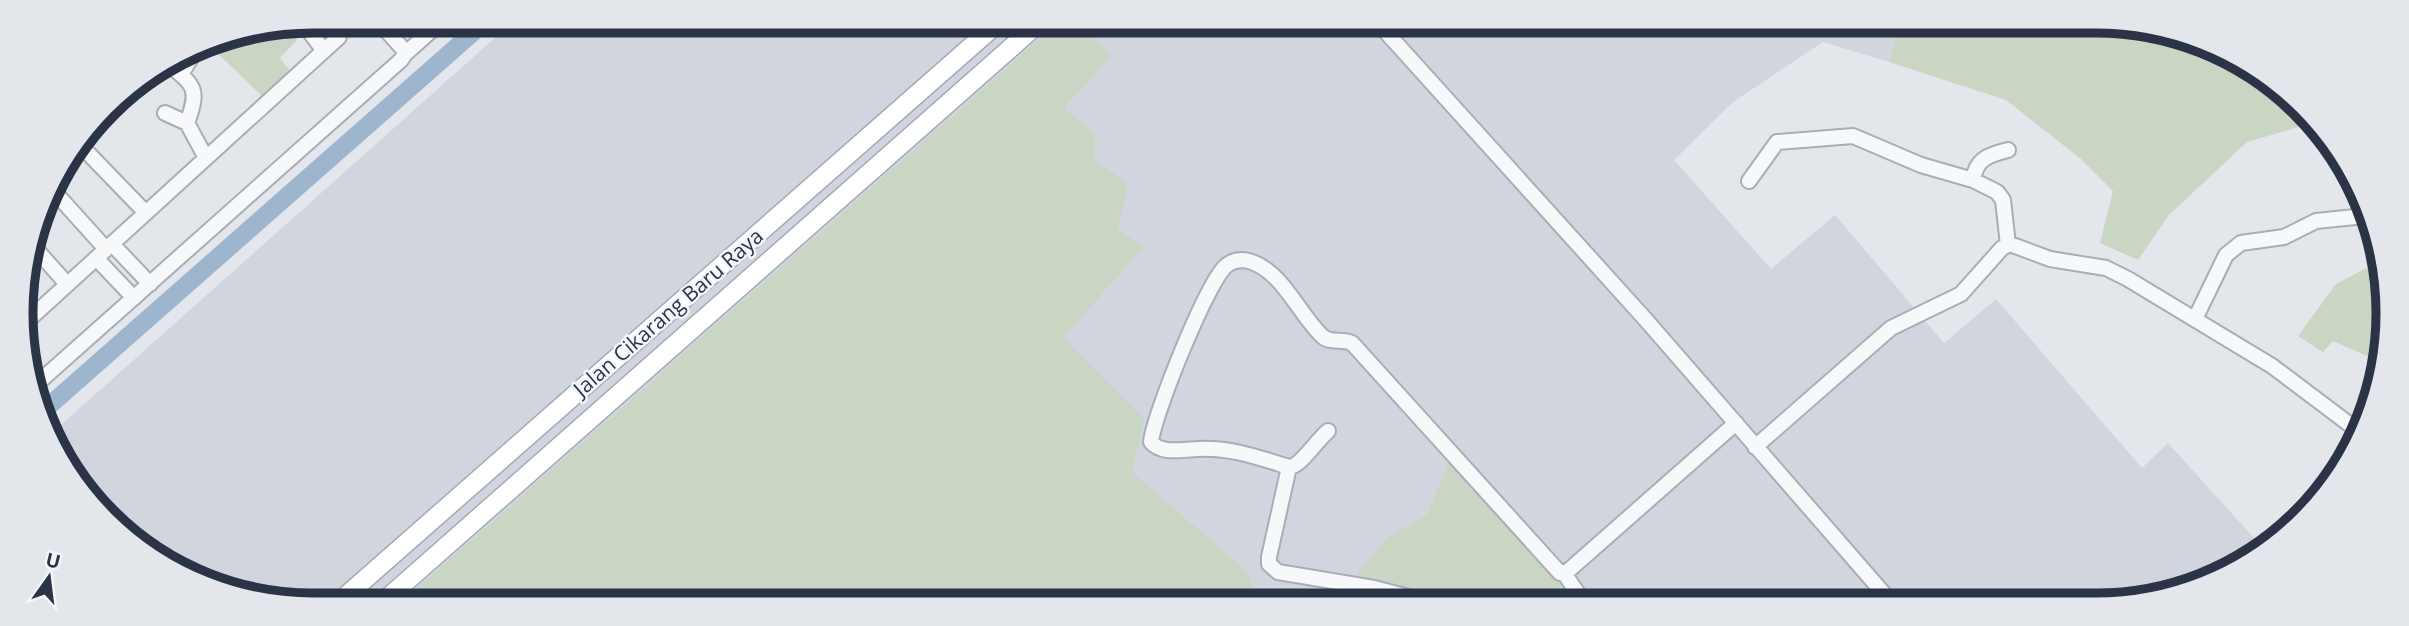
<svg xmlns="http://www.w3.org/2000/svg" width="2409" height="626" viewBox="0 0 2409 626" font-family="'Open Sans',sans-serif">
<style>
.built{fill:#d1d6de}
.green{fill:#c9d6c4}
.lines{fill:none;stroke-linecap:round;stroke-linejoin:round}
.river{stroke:#9db6ce;stroke-width:18}
.minor-casing{stroke:#a8aeb7;stroke-width:18}
.major-casing{stroke:#a2abb9;stroke-width:21}
.minor{stroke:#f6f8fa;stroke-width:14}
.major{stroke:#fff;stroke-width:18}
.labels{text-anchor:middle;dominant-baseline:central;stroke-width:5;stroke-linejoin:round;paint-order:stroke}
.street-label{font-size:21px;fill:#2a3446;stroke:#f3f6f9}
.rim{fill:none;stroke:#2a3446;stroke-width:9}
</style>
<rect width="100%" height="100%" fill="#e3e7ec"/>
<path class="built" d="M514 21 1901 23 1889 62 1823 42 1733 102 1674 160 1771 269 1835 215 1944 343 1996 299 2142 468 2168 443 2263 548 2225 575 2134 603 275 602 167 566 82 491 53 432Z"/>
<path class="green" d="M1059 22H1081L1111 57 1064 108 1095 135V160L1128 184 1118 229 1143 247 1064 338 1144 418 1132 472 1245 570 1261 602H402Z
M303 23 296 41 280 58 291 72 264 98 206 42Z
M1901 23 2135 24 2242 60 2313 123 2247 142 2169 215 2138 260 2100 243 2113 191 2081 159 2006 100 1889 62Z
M2380 261 2384 355 2376 360 2333 341 2323 352 2298 336 2336 284Z
M1453 452 1563 579 1554 603H1332L1387 538 1427 515Z"/>
<g class="lines">
<path class="river" d="M42 412 486 21"/>
<g class="minor-casing">
<path id="minor" d="M1377 22 1646 320 1892 603
M303 23 324 51
M405 54 442 21
M168 64C196 86 199 90 187 123L206 158
M181 74 200 44
M165 113 187 123
M89 154 146 213
M1973 180C1976 159 1988 155 2008 150
M1749 181 1777 142 1853 136 1921 165 1973 180 1997 192 2003 200 2008 245
M50 187 106 249
M112 244 150 284
M34 247 67 284
M96 258 134 298
M2195 319 2226 255 2241 243 2284 237 2316 221 2365 216
M25 323 339 37
M31 389 401 60 405 54 403 49 378 21
M1755 447 1891 328 1961 294 2002 248 2010 244 2050 259 2106 268 2128 279 2272 366 2361 433
M1289 467C1300 467 1317 440 1328 431
M1564 573 1581 598 1579 603
M1432 603 1374 588 1278 572 1269 564V557L1289 467C1260 458 1230 447 1198 449 1183 449 1162 455 1151 442 1153 417 1208 279 1227 265 1235 259 1243 259 1252 262 1283 273 1299 314 1322 336 1330 344 1342 338 1352 343L1560 573 1568 571 1736 423"/>
</g>
<g class="major-casing">
<path id="major" d="M339 602 999 22
M383 602 1040 22"/>
</g>
<use href="#minor" class="minor"/>
<use href="#major" class="major"/>
</g>
<g class="labels">
<g class="street-label">
<text transform="translate(668 312) rotate(-41)">Jalan Cikarang Baru Raya</text>
</g>
</g>
<path d="M0 0H2409V626H0ZM313 33H2096A280 280 0 0 1 2376 313V313A280 280 0 0 1 2096 593H313A280 280 0 0 1 33 313V313A280 280 0 0 1 313 33Z" fill="#e3e6eb" fill-rule="evenodd"/>
<path class="rim" d="M313 33H2096A280 280 0 0 1 2376 313V313A280 280 0 0 1 2096 593H313A280 280 0 0 1 33 313V313A280 280 0 0 1 313 33Z"/>
<g transform="translate(49 577) rotate(14)" stroke="#f3f6f9" stroke-width="5" paint-order="stroke">
<path d="M0-5L12 26L0 18L-12 26Z" fill="#2a3446"/>
<text y="-10" font-size="19" font-weight="bold" text-anchor="middle" fill="#2a3446">U</text>
</g>
</svg>
